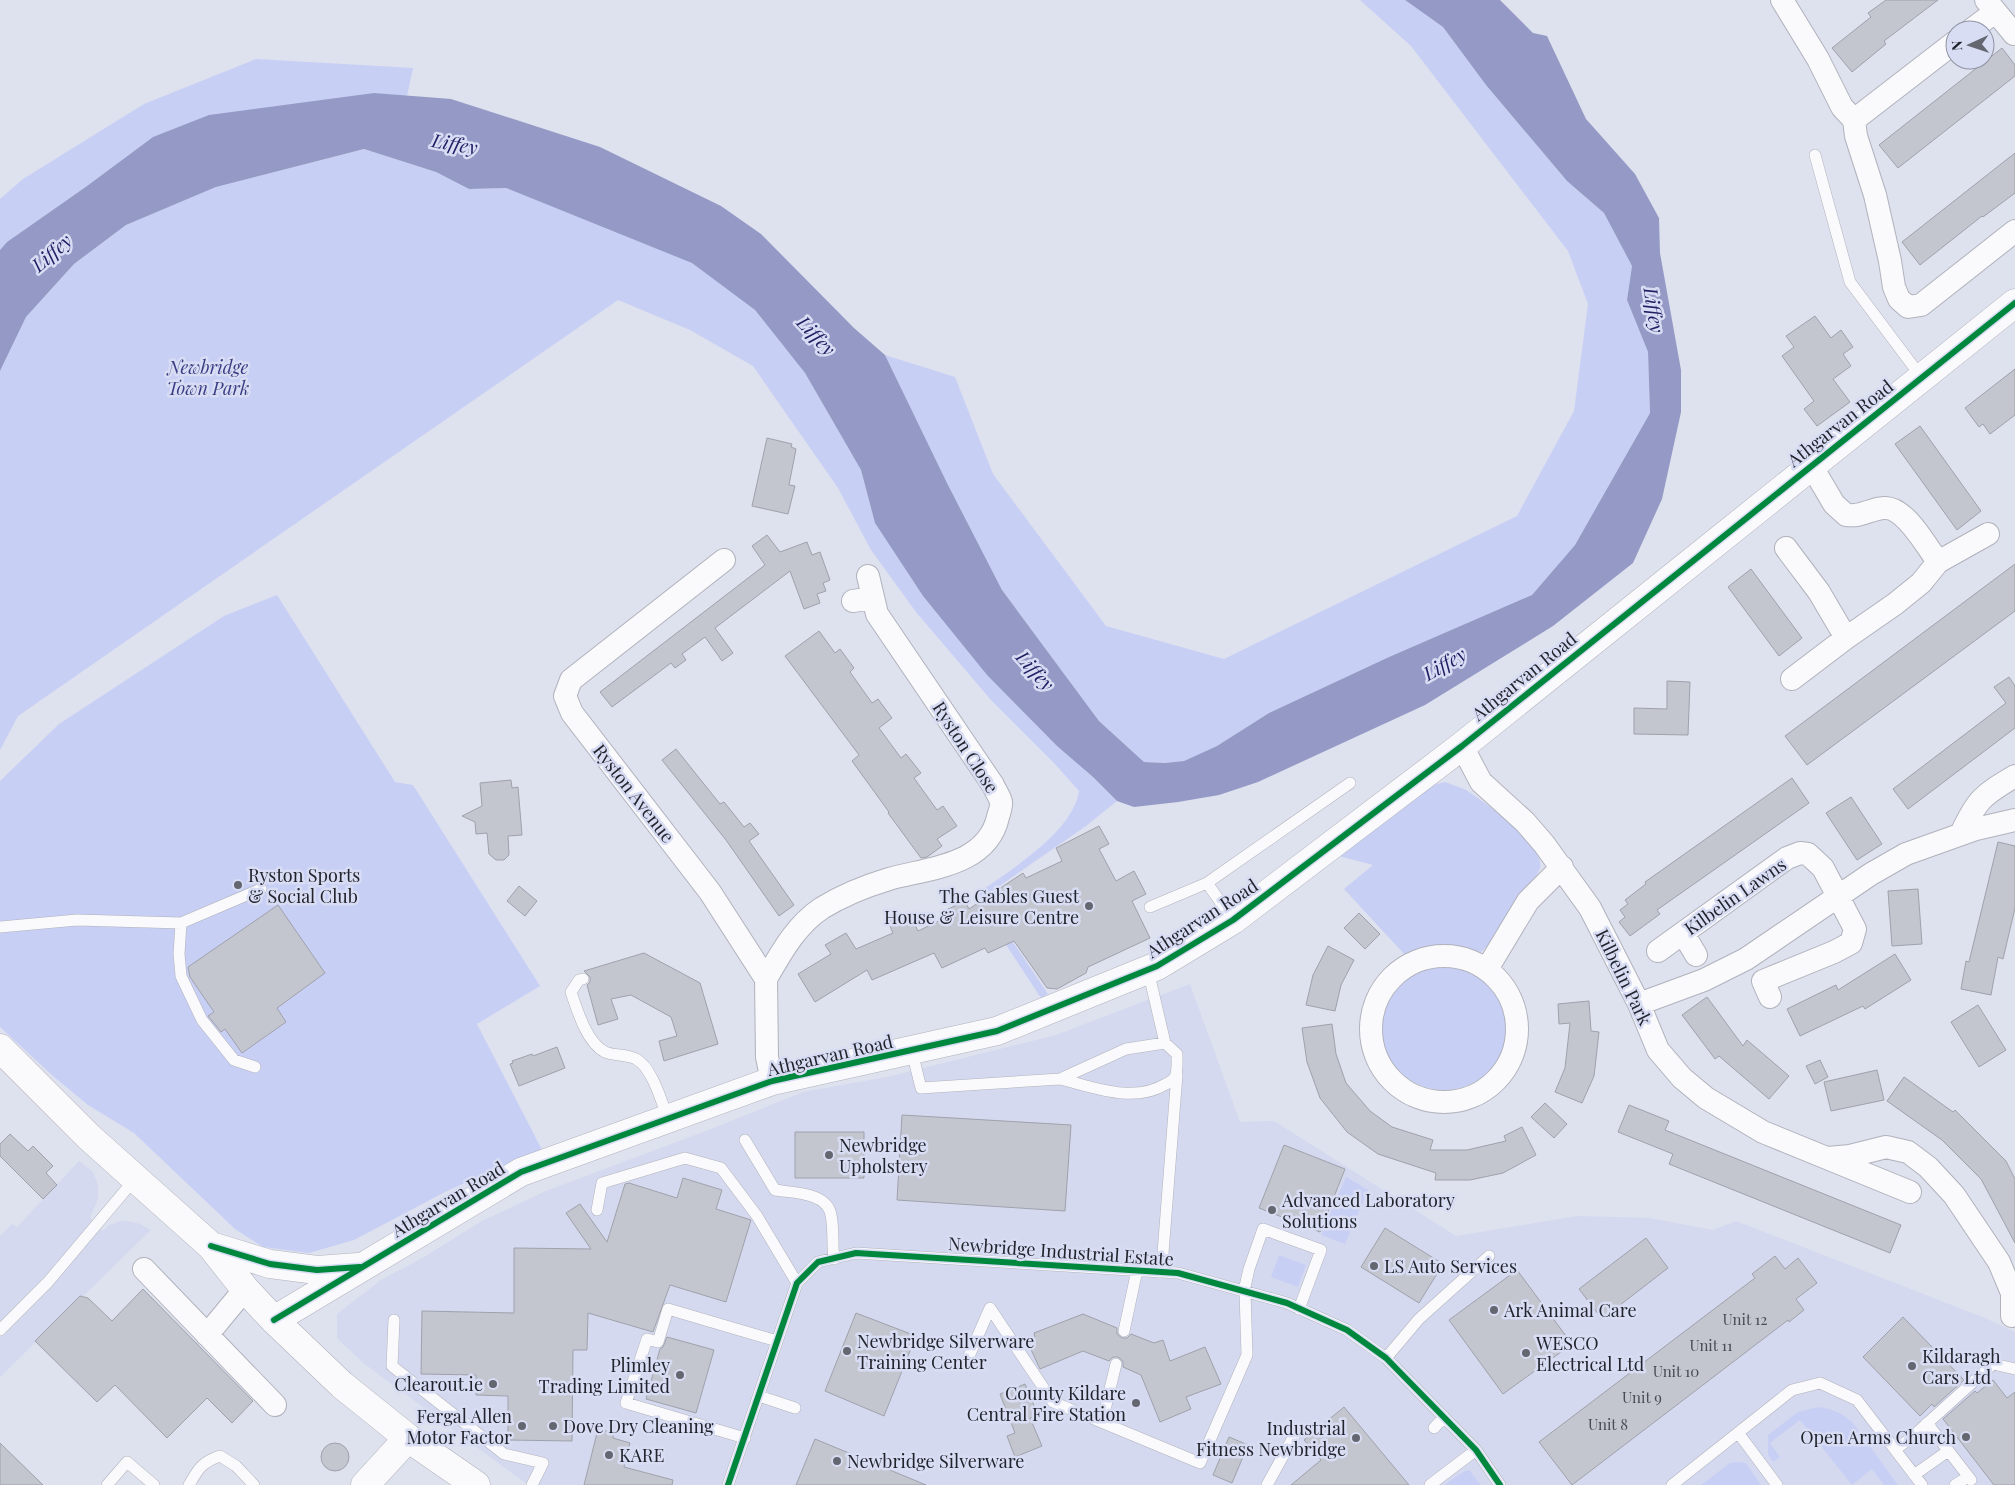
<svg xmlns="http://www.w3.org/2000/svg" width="2015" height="1485" viewBox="0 0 2015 1485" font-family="'Playfair Display',serif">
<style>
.built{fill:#d4d9ef}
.green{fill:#c8cff5}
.water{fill:#949ac5}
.building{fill:#c3c6cf;stroke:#9fa1ab}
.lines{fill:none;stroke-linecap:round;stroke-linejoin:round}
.lane-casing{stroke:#b0b2bc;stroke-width:12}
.street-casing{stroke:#b0b2bc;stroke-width:24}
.secondary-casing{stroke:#b0b2bc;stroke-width:29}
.lane{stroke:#fafafc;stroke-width:11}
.street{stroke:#fafafc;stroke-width:22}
.secondary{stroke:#fafafc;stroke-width:28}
.cycleway-casing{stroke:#d8ddf4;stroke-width:9}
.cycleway{stroke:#00873e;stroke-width:6}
.poi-dot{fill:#646670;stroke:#d8ddf4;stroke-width:2}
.labels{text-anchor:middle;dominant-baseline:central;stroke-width:5;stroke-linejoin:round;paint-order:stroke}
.number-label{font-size:15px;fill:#4a4c55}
.park-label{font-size:18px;font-style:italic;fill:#393e84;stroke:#d8ddf4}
.street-label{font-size:18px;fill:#22232c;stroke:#d8ddf4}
.poi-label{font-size:18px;fill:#22232c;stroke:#d8ddf4;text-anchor:start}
.water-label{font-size:19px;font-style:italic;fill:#212064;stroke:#d8ddf4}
</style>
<rect width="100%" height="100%" fill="#dee1ee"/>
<path class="built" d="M1190 984 1240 1122 1274 1121 1456 1236 1578 1216 1649 1218 1713 1230 1736 1221 1985 1318 2015 1332V1485H528L362 1362 337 1338V1314L381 1280 424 1257 482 1221 546 1191 706 1131 803 1092 887 1077 1056 1035Z
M79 1161 93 1172 98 1185V1199L90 1217 95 1225 103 1231 109 1225 120 1221H127L140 1224 151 1230 0 1377V1236L12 1224 17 1227Z"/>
<path class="green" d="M1360 0H1405L1443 27 1486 85 1567 181 1604 213 1632 266 1627 300 1648 352 1650 413 1575 545 1532 595 1389 657 1269 713 1217 746 1184 761 1165 763 1144 762 1099 721 1002 590 947 483 885 355 955 377 993 474 1106 626 1224 659 1517 516 1574 411 1588 304 1568 251 1411 46Z
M256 59 413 68 407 96 374 93 153 137 87 186 7 242 0 250V199L23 179 144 104Z
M364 149 436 172 469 189 506 188 690 261 755 310 805 373 861 470 875 523 923 596 987 675 1057 746 1093 777 1117 801 1086 826 988 894 990 908 1048 994 1041 998 974 896C1007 872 1073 833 1079 791L1054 763 991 700 916 612 871 550 838 488 753 366 690 330 618 300 18 716 0 750V371L26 317 74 264 126 225 216 187Z
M277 595 395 782 413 785 540 986 477 1024 542 1150 449 1190 354 1240 309 1253 263 1247 235 1229 134 1133 88 1105 53 1076 0 1027V781L59 724 224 616Z
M1445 782C1452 785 1460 787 1466 790 1483 801 1546 846 1540 868 1534 885 1517 901 1507 915 1495 930 1497 938 1481 952L1451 947H1431L1406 956 1344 889 1373 865 1339 856 1430 786Z
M1381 1027a63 63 0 1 1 126 0a63 63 0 1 1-126 0Z
M1346 1177 1368 1190 1345 1244 1321 1235Z
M1279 1255 1306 1265 1298 1287 1271 1277Z
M1818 1407C1833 1409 1842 1413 1853 1423L1898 1485H1884L1872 1469 1852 1485 1800 1420 1770 1443 1780 1457 1773 1462 1768 1455V1435L1798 1412Z
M1738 1462 1746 1463 1761 1485H1701L1730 1463Z
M1469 1470 1481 1485H1444L1465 1471Z"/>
<path class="water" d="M1405 0H1500L1533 33 1547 36 1586 119 1635 174 1659 218 1660 253 1681 370V412L1662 499 1633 563 1553 626 1425 705 1258 782 1219 795 1178 802 1134 807 1117 801 1093 777 1057 746 987 675 923 596 875 523 861 470 805 373 755 310 692 263 506 188 469 189 436 172 364 149 216 187 126 225 74 264 26 317 0 371V250L7 242 87 186 153 137 209 115 374 93 451 99 600 147 721 206 761 234 854 328 885 355 947 483 1002 590 1099 721 1144 762 1165 763 1184 761 1217 746 1269 713 1389 657 1532 595 1575 545 1650 413 1648 352 1627 300 1632 266 1604 213 1567 181 1486 85 1443 27Z"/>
<path class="building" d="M1886 0H1938L1884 41 1886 44 1852 72 1832 48 1871 17 1868 13Z
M2002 48 2015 65V76L1898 168 1879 145Z
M2015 153V193L1983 217 1982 216 1920 265 1902 242Z
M1815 316 1831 338 1841 330 1853 347 1843 354 1851 366 1833 379 1850 402 1817 426 1804 409 1814 401 1782 356 1794 347 1786 336Z
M2015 369V415L1990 434 1983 424 1979 427 1965 408Z
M1920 426 1981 511 1957 530 1895 444Z
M767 438 792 444 791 447 796 449 789 485 795 486 788 514 752 506Z
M767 535 780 552 807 542 812 555 820 552 830 580 823 583 826 591 817 594 820 603 804 609 790 571 715 628 733 653 722 661 705 637 682 654 686 660 675 668 671 663 612 707 600 692 765 565 752 546Z
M2015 564V611L1807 765 1785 736Z
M1751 569 1802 638 1779 656 1728 587Z
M819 631 835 653 840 649 854 668 850 672 872 703 878 699 892 718 879 728 901 758 906 754 921 773 914 778 937 810 943 806 957 826 937 839 942 846 927 857 921 858 888 813 889 812 852 761 859 755 785 656Z
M2009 677 2015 686V728L1908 809 1893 789 2006 703 1994 687Z
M1667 681 1690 682 1688 735 1634 734V708L1667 709Z
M676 749 720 804 724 802 744 827 750 823 759 834 749 841 794 905 779 916 726 840 662 760Z
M1792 778 1809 803 1657 910 1660 914 1630 936 1619 922 1625 917 1620 910 1628 904 1625 900 1646 884 1645 882Z
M511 780 512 788 518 787 522 835 508 836 509 855 504 860H496L489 854 487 833 476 834 475 822 462 816 482 806 480 783Z
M1851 797 1882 844 1857 860 1826 813Z
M1099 826 1109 844 1099 849 1116 881 1134 871 1146 894 1132 901 1150 938 1088 967 1086 973 1057 989 1047 988 1014 941 988 953 985 948 942 968 934 953 872 980 867 970 815 1002 798 974 831 954 825 945 846 933 856 949 893 933 888 922 909 912 918 931 947 917 944 911 965 901 969 909 1023 873 1026 878 1062 861 1056 848Z
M1998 842 2015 846V908L2003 959 1998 957 1991 995 1961 989 1966 961 1969 962Z
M519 886 537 901 525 916 507 901Z
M1918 889 1922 944 1892 946 1888 891Z
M278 905 325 973 277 1008 286 1022 242 1053 225 1029 221 1032 208 1016 214 1012 190 977 188 967Z
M1359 913 1380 934 1365 949 1344 928Z
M1328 946 1354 960 1341 985 1335 1011 1306 1005 1313 975Z
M644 953 700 983 718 1044 664 1061 659 1041 677 1036 671 1017 631 995 611 999 618 1019 598 1025 587 985 590 982V977L584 971Z
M1895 954 1911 980 1865 1009 1863 1006 1800 1036 1787 1009 1836 985 1838 990Z
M1707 997 1743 1046 1747 1040 1789 1076 1769 1099 1719 1056 1715 1059 1682 1015Z
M1589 1001 1591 1031 1599 1032 1594 1076 1582 1103 1555 1092 1565 1068 1570 1023 1559 1024 1558 1004Z
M1978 1005 2006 1050 1979 1067 1951 1022Z
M1332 1024 1336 1054 1346 1083 1370 1111 1392 1127 1433 1140 1430 1150H1467L1506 1141 1504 1136 1522 1127 1536 1155 1503 1173 1470 1180H1435L1436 1173 1378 1154 1347 1132 1320 1098 1307 1062 1302 1028Z
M557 1047 565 1068 519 1086 510 1064 513 1063 512 1061 532 1054 533 1056Z
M1820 1060 1828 1077 1815 1084 1806 1066Z
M1877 1070 1884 1100 1831 1111 1824 1082Z
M1904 1077 1953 1112 1955 1110 2006 1161 2015 1179V1243L1981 1179 1942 1140 1887 1101Z
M1545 1103 1567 1124 1554 1138 1531 1117Z
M1629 1105 1669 1121 1665 1130 1901 1225 1890 1253 1669 1164 1673 1154 1618 1132Z
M902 1115 1071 1125 1065 1211 897 1200Z
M795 1132H864V1178H795Z
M10 1134 28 1151 33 1146 53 1166 46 1173 57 1185 43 1199 0 1156V1144Z
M1284 1145 1345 1169 1320 1232 1259 1208Z
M683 1178 722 1190 716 1209 751 1220 726 1302 670 1285 653 1332 588 1313 587 1350H573L572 1441 508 1440V1396L476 1395V1375L421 1374 422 1311 514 1313V1248L591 1249 566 1213 580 1204 607 1242 625 1184 629 1183 677 1198Z
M1385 1228 1443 1264 1419 1303 1361 1267Z
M1646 1238 1668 1268 1602 1319 1579 1289Z
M1775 1256 1785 1269 1798 1258 1817 1283 1796 1299 1804 1310 1789 1322 1788 1320 1572 1485 1539 1442 1755 1278 1752 1274Z
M1517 1270 1572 1344 1503 1394 1449 1320Z
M143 1289 253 1401 232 1423 207 1398 167 1438 115 1385 97 1402 35 1341 80 1296 88 1298 112 1321Z
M856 1313 916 1336 884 1416 825 1391Z
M1083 1314 1117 1328V1334L1122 1338H1127L1131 1334 1154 1343 1163 1340 1170 1361 1205 1347 1221 1384 1186 1397 1191 1409 1160 1422 1141 1375 1123 1367V1361L1118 1357H1113L1109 1361 1083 1351 1040 1369 1027 1341 1035 1337 1034 1333Z
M1903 1317 1964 1380 1934 1407 1932 1404 1920 1416 1863 1357Z
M667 1337 714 1350 696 1413 646 1399 660 1349 663 1347Z
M1993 1380 2007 1398 2015 1392V1485H1994L1943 1419 1975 1391 1977 1393Z
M1025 1384 1038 1415 1030 1418 1042 1446 1015 1457 1007 1436 1015 1433 1000 1394Z
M1344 1407 1409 1485H1291L1321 1460 1304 1440Z
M598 1429 614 1433 613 1438 630 1443 624 1467 673 1480 672 1485H584Z
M1229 1437 1248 1445 1232 1483 1213 1475Z
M815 1439 926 1485H796Z
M0 1443 43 1485H0Z
M321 1457a14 14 0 1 1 28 0a14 14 0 1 1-28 0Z"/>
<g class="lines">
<g class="lane-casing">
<path id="lane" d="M1815 155 1850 282 1922 378
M1150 907 1207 883
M1233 920 1207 883 1350 783
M181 923 179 954 181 976 202 1020 234 1060 255 1067
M0 927 77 920 181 923 261 889
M1148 970 1165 1043
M583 979 579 980 571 992C577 1010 587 1043 605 1052 614 1056 627 1054 636 1059 652 1067 662 1103 668 1119
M912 1052 921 1088 1060 1079 1126 1049 1165 1043 1177 1054C1177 1062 1178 1070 1175 1077 1173 1081 1170 1082 1166 1084 1133 1104 1093 1087 1060 1079
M745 1140 775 1190C793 1193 827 1192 831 1215 834 1229 832 1245 834 1259
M597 1210 602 1183 685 1158 721 1168 757 1216 797 1283
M1159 1272 1163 1253 1177 1074
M1244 1291 1249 1269 1263 1229 1321 1250 1299 1309
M394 1320 392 1366 504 1454 543 1463 532 1485
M0 1330 48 1282 135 1179
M1124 1331 1137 1270
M1386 1358 1419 1319 1489 1256
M966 1363 990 1308 1053 1402 1200 1463 1247 1355 1245 1292
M759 1396 795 1408
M1102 1422 1116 1364
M1927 1423 1971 1480
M1434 1428 1444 1417
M1739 1434 1777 1485
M745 1438 626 1403 647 1339 658 1342 668 1309 777 1341
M1895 1450 1912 1437 1993 1364 2015 1369
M1914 1475 1948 1451
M107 1485 127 1462 154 1485
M189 1485C198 1469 202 1462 220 1456L236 1466 254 1485
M728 1485 797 1283 818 1262 856 1253 1178 1273 1287 1303 1347 1330 1386 1358 1476 1450 1500 1485
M1267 1485 1294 1436
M1430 1485 1476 1450
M1672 1485 1792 1390 1820 1383 1857 1400 1922 1485
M1955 1485 1968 1477"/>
</g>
<g class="street-casing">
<path id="street" d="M1782 0 1818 59 1842 107 1854 120 1856 136 1875 195 1890 261 1894 287 1899 299 1908 307 1921 305 2015 231
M1986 0 2014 34
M1971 30 1995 12
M1854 120 1955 42
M1811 465 1834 504 1846 515C1863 517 1869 509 1884 508 1905 506 1927 547 1938 562
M1786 548 1819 592 1846 638
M724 560 571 680 565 696 572 713 710 892 766 979 767 1057 772 1081
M853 601 873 598
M1792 679 1846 638 1895 604 1921 583 1938 562 1988 534
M1462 746 1481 782 1525 822 1544 844 1590 908 1639 1004 1658 1050 1682 1078 1706 1098 1763 1132 1910 1192
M1961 834C1977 799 1983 795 2015 776
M1683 933 1696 955
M1658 951 1787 858 1800 853 1808 854 1823 868 1855 929 1851 943 1834 952 1763 981 1770 997
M1371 1029a73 73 0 1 1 146 0a73 73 0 1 1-146 0Z
M1487 969 1528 901 1562 867
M766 979C781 953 796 925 822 908 843 895 866 886 889 879 928 868 987 866 998 817 999 813 1002 806 1001 802 1000 797 995 790 993 785L877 614 868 576
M1639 1004 1704 980 1746 959 1871 874 1906 854 1976 829 2015 820
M1828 1158 1850 1156 1886 1147 1908 1152 1928 1167 1954 1195 1999 1262 2012 1293V1316
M144 1269 275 1405
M207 1335 245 1289"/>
</g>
<g class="secondary-casing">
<path id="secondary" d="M0 1048 89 1137 211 1246 245 1289 274 1320 342 1385 408 1438 476 1485
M211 1246 270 1264 317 1270 358 1267
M274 1320 521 1172 772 1081 997 1031 1157 966 1233 920 1462 746 2015 303
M365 1485 408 1438"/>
</g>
<use href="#lane" class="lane"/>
<use href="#street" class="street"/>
<use href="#secondary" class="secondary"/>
<g class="cycleway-casing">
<path id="cycleway" d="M211 1246 270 1264 317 1270 360 1267
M274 1320 521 1172 772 1081 997 1031 1157 966 1233 920 1462 746 2015 303
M728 1485 797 1283 818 1262 856 1253 1178 1273 1287 1303 1347 1330 1386 1358 1476 1450 1500 1485"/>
</g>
<use href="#cycleway" class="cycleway"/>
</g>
<g class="poi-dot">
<circle cx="238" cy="885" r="5"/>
<circle cx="1089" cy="906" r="5"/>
<circle cx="829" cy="1155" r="5"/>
<circle cx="1272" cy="1210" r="5"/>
<circle cx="1374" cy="1266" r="5"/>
<circle cx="1494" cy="1310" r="5"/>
<circle cx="847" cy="1351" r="5"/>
<circle cx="1526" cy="1353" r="5"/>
<circle cx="1912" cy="1366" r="5"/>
<circle cx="680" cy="1375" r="5"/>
<circle cx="493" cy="1384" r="5"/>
<circle cx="1136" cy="1403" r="5"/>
<circle cx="522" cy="1426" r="5"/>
<circle cx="553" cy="1426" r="5"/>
<circle cx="1966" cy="1437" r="5"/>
<circle cx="1356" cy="1438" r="5"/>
<circle cx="609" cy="1455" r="5"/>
<circle cx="837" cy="1461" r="5"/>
</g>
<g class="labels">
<g class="number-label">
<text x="1745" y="1319">Unit 12</text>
<text x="1711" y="1345">Unit 11</text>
<text x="1676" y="1371">Unit 10</text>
<text x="1642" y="1397">Unit 9</text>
<text x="1608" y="1424">Unit 8</text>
</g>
<g class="park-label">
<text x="208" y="367">Newbridge<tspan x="208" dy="21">Town Park</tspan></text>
</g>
<g class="street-label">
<text transform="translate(1840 423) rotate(-38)">Athgarvan Road</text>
<text transform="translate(1524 676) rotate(-39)">Athgarvan Road</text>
<text transform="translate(966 747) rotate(57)">Ryston Close</text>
<text transform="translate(634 793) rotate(52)">Ryston Avenue</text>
<text transform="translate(1735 896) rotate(-35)">Kilbelin Lawns</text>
<text transform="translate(1202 918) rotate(-33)">Athgarvan Road</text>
<text transform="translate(1624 977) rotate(64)">Kilbelin Park</text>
<text transform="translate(830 1055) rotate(-13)">Athgarvan Road</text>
<text transform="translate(448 1199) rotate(-31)">Athgarvan Road</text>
<text transform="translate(1061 1251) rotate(4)">Newbridge Industrial Estate</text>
</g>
<g class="poi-label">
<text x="248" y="875">Ryston Sports<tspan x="248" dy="21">&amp; Social Club</tspan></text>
<text x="1079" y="896" text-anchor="end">The Gables Guest<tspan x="1079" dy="21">House &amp; Leisure Centre</tspan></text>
<text x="839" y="1145">Newbridge<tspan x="839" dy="21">Upholstery</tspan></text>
<text x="1282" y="1200">Advanced Laboratory<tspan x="1282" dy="21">Solutions</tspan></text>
<text x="1384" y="1266">LS Auto Services</text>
<text x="1504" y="1310">Ark Animal Care</text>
<text x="857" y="1341">Newbridge Silverware<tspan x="857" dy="21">Training Center</tspan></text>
<text x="1536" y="1343">WESCO<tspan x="1536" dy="21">Electrical Ltd</tspan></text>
<text x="1922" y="1356">Kildaragh<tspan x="1922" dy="21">Cars Ltd</tspan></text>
<text x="670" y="1365" text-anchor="end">Plimley<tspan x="670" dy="21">Trading Limited</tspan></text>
<text x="483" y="1384" text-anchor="end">Clearout.ie</text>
<text x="1126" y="1393" text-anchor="end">County Kildare<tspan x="1126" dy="21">Central Fire Station</tspan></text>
<text x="512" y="1416" text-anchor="end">Fergal Allen<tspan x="512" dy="21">Motor Factor</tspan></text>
<text x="563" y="1426">Dove Dry Cleaning</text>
<text x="1346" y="1428" text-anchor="end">Industrial<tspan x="1346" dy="21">Fitness Newbridge</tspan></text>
<text x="1956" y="1437" text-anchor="end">Open Arms Church</text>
<text x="619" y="1455">KARE</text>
<text x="847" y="1461">Newbridge Silverware</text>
</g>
<g class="water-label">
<text transform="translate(455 143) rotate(10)">Liffey</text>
<text transform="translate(51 252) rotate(-41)">Liffey</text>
<text transform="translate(1655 310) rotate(81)">Liffey</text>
<text transform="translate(817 335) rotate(47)">Liffey</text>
<text transform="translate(1444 663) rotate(-30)">Liffey</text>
<text transform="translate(1036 670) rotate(48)">Liffey</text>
</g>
</g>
<g transform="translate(1970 45) rotate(267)"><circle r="24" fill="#d8ddf4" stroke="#8f93a4"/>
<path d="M0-4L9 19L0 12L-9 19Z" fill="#646670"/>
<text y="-8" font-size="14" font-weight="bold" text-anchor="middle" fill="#22232c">N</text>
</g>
</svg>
